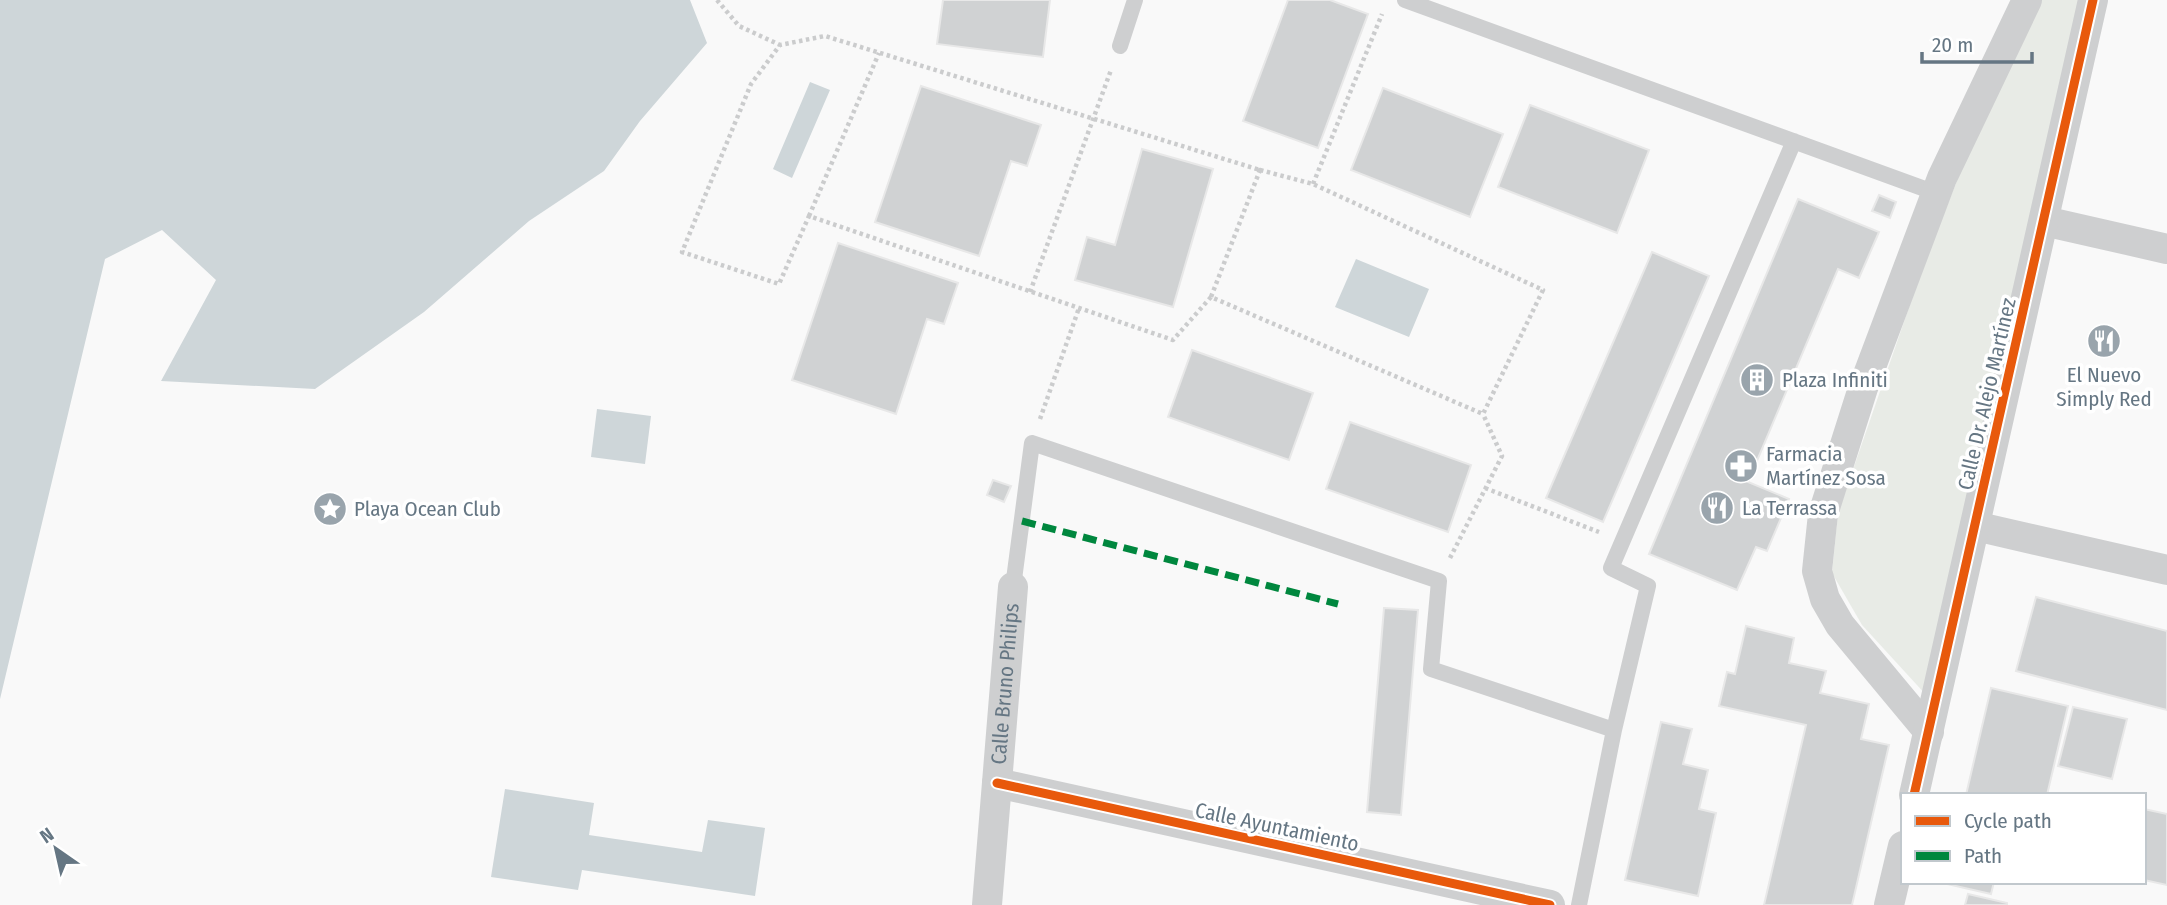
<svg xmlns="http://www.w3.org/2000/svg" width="2167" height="905" viewBox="0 0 2167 905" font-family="'Fira Sans Condensed',sans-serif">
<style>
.green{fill:#e8ebe6}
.water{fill:#ced6d9}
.building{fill:#d0d2d3;stroke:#e8e8e8;stroke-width:2}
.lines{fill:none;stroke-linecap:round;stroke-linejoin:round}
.path{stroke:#cbcccd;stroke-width:4.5;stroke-dasharray:3.5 3.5;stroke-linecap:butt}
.service{stroke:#cecfd0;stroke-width:16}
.minor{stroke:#cecfd0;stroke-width:30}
.quiet{stroke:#00873e;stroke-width:7;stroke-dasharray:14 7;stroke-linecap:butt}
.cycleway-casing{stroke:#fff;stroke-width:13}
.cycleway{stroke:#e8590c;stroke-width:9}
.labels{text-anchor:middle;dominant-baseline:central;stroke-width:7;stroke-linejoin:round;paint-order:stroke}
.poi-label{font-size:21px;fill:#657683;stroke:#fff;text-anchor:start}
.street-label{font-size:21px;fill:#657683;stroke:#fff}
</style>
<rect width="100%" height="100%" fill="#f9f9f9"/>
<path class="green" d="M2035 0H2087L1927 696 1862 625 1832 573 1838 513 1925 261 2024 13Z"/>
<path class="water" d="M0 0H690L707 43 640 121 604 171 529 221 424 312 315 389 161 381 216 280 162 230 105 259 0 699Z
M810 82 830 90 792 178 773 169Z
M1356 259 1429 289 1409 337 1335 307Z
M597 409 651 416 645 464 591 457Z
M505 789 594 803 589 835 702 852 708 820 765 828 755 896 582 870 578 890 491 877Z"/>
<path class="building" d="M943 0H1050L1043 57 937 44Z
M1288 0H1330L1368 14 1318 148 1243 121Z
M921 86 1041 125 1027 166 1011 161 979 256 875 222Z
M1383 88 1503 134 1470 217 1351 170Z
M1530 105 1649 150 1617 233 1498 187Z
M1142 149 1213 169 1173 307 1075 280 1087 237 1115 245Z
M1879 195 1896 202 1890 218 1872 211Z
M1798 199 1879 232 1859 278 1838 269 1748 482 1789 499 1767 551 1756 547 1737 590 1649 554Z
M838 243 958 283 944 324 927 319 896 414 792 380Z
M1652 252 1709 276 1603 522 1546 498Z
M1192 350 1313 393 1289 460 1168 417Z
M1350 422 1471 465 1448 532 1326 489Z
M993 480 1011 486 1004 502 987 495Z
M2036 597 2167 631V710L2016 671Z
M1384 608 1418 610 1401 815 1367 812Z
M1746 626 1794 638 1789 663 1826 671 1820 693 1869 704 1861 739 1889 745 1852 905H1764L1806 725 1719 706 1727 672 1735 674Z
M1991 688 2068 706 2047 795H1966Z
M2073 707 2127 719 2112 779 2058 766Z
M1661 722 1692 729 1683 764 1708 770 1699 809 1716 813 1698 896 1625 880Z
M2144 809 2167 814V885L2144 880Z
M1947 882H1994L1991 894 1947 884Z
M1968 894 2007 903V905H1965Z"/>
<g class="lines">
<path class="path" d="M717 0 739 26 780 45
M1260 170 1313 184 1543 290 1483 414 1211 297Z
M1313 184 1382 14
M809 216 879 53
M1030 292 1111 70
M1211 297 1173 340 809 216 779 284 682 252 751 84 780 45 825 36 1260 170
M1040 419 1079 308
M1485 488 1599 532
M1450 558 1502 456 1483 414"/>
<path class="service" d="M1405 0 1936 193
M1120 46 1135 0
M1013 587 1032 443 1439 581 1431 669 1614 730 1648 586 1611 568 1794 141
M1579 905 1614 730"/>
<g class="minor">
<path d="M2044 221 2167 249"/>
<path d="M1975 526 2167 570"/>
<path d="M1929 732 1840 625 1825 599 1817 571 1823 514 1863 388 1942 178 2027 0"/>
<path d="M997 783 1550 905"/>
<path d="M1914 795 2093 0"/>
<path id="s1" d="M987 905 1013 587"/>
<path d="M1889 905 1903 846"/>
</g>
<path class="quiet" d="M1022 521 1338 604"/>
<g class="cycleway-casing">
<path id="cycleway" d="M997 783 1550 905
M1914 795 2093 0"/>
</g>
<use href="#cycleway" class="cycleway"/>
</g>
<defs>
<g id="restaurant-disc" transform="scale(1.75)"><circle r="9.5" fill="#99a4ac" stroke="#fff"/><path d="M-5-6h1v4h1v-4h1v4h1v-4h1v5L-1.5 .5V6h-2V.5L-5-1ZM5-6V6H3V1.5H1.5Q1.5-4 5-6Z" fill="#fff"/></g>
<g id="building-disc" transform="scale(1.75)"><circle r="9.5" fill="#99a4ac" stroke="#fff"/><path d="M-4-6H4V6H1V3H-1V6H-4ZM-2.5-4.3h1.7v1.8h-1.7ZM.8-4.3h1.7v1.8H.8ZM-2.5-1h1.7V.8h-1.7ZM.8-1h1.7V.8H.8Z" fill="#fff"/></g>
<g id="pharmacy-disc" transform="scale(1.75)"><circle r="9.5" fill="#99a4ac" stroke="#fff"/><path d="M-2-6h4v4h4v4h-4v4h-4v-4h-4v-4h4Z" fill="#fff"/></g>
<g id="sight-disc" transform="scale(1.75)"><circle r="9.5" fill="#99a4ac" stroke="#fff"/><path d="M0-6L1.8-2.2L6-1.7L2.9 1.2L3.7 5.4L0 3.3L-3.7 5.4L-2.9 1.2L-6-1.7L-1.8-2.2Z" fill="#fff"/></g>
</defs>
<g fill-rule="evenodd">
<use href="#restaurant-disc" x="2104" y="341"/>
<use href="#building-disc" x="1757" y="380"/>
<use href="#pharmacy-disc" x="1741" y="466"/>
<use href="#restaurant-disc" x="1717" y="508"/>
<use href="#sight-disc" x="330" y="509"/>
</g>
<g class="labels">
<g class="poi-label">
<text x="2104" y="375" text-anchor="middle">El Nuevo<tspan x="2104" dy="24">Simply Red</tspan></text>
<text x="1782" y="380">Plaza Infiniti</text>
<text x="1766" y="454">Farmacia<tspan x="1766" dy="24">Martínez Sosa</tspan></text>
<text x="1742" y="508">La Terrassa</text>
<text x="354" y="509">Playa Ocean Club</text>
</g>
<g class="street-label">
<text transform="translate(1987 394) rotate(-77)">Calle Dr. Alejo Martínez</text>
<text stroke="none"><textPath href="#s1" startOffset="222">Calle Bruno Philips</textPath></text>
<text transform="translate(1277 827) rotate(12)">Calle Ayuntamiento</text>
</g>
</g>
<rect x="1901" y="793" width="245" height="91" fill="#ffffff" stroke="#c1c8cd" stroke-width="2"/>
<rect x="1915" y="816" width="35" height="10" fill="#e8590c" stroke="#c1c8cd" stroke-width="2"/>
<text x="1964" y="828" font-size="21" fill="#657683">Cycle path</text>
<rect x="1915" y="851" width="35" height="10" fill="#00873e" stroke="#c1c8cd" stroke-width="2"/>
<text x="1964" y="863" font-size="21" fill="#657683">Path</text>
<g transform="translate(56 849) rotate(326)" stroke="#ffffff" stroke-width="5" paint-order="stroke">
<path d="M0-5L12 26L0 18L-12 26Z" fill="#657683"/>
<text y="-10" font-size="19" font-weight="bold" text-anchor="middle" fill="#657683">N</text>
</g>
<path d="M1922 52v10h110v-10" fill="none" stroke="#657683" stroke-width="3.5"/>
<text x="1932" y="52" font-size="21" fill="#657683" stroke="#ffffff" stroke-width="5" paint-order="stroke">20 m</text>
</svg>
